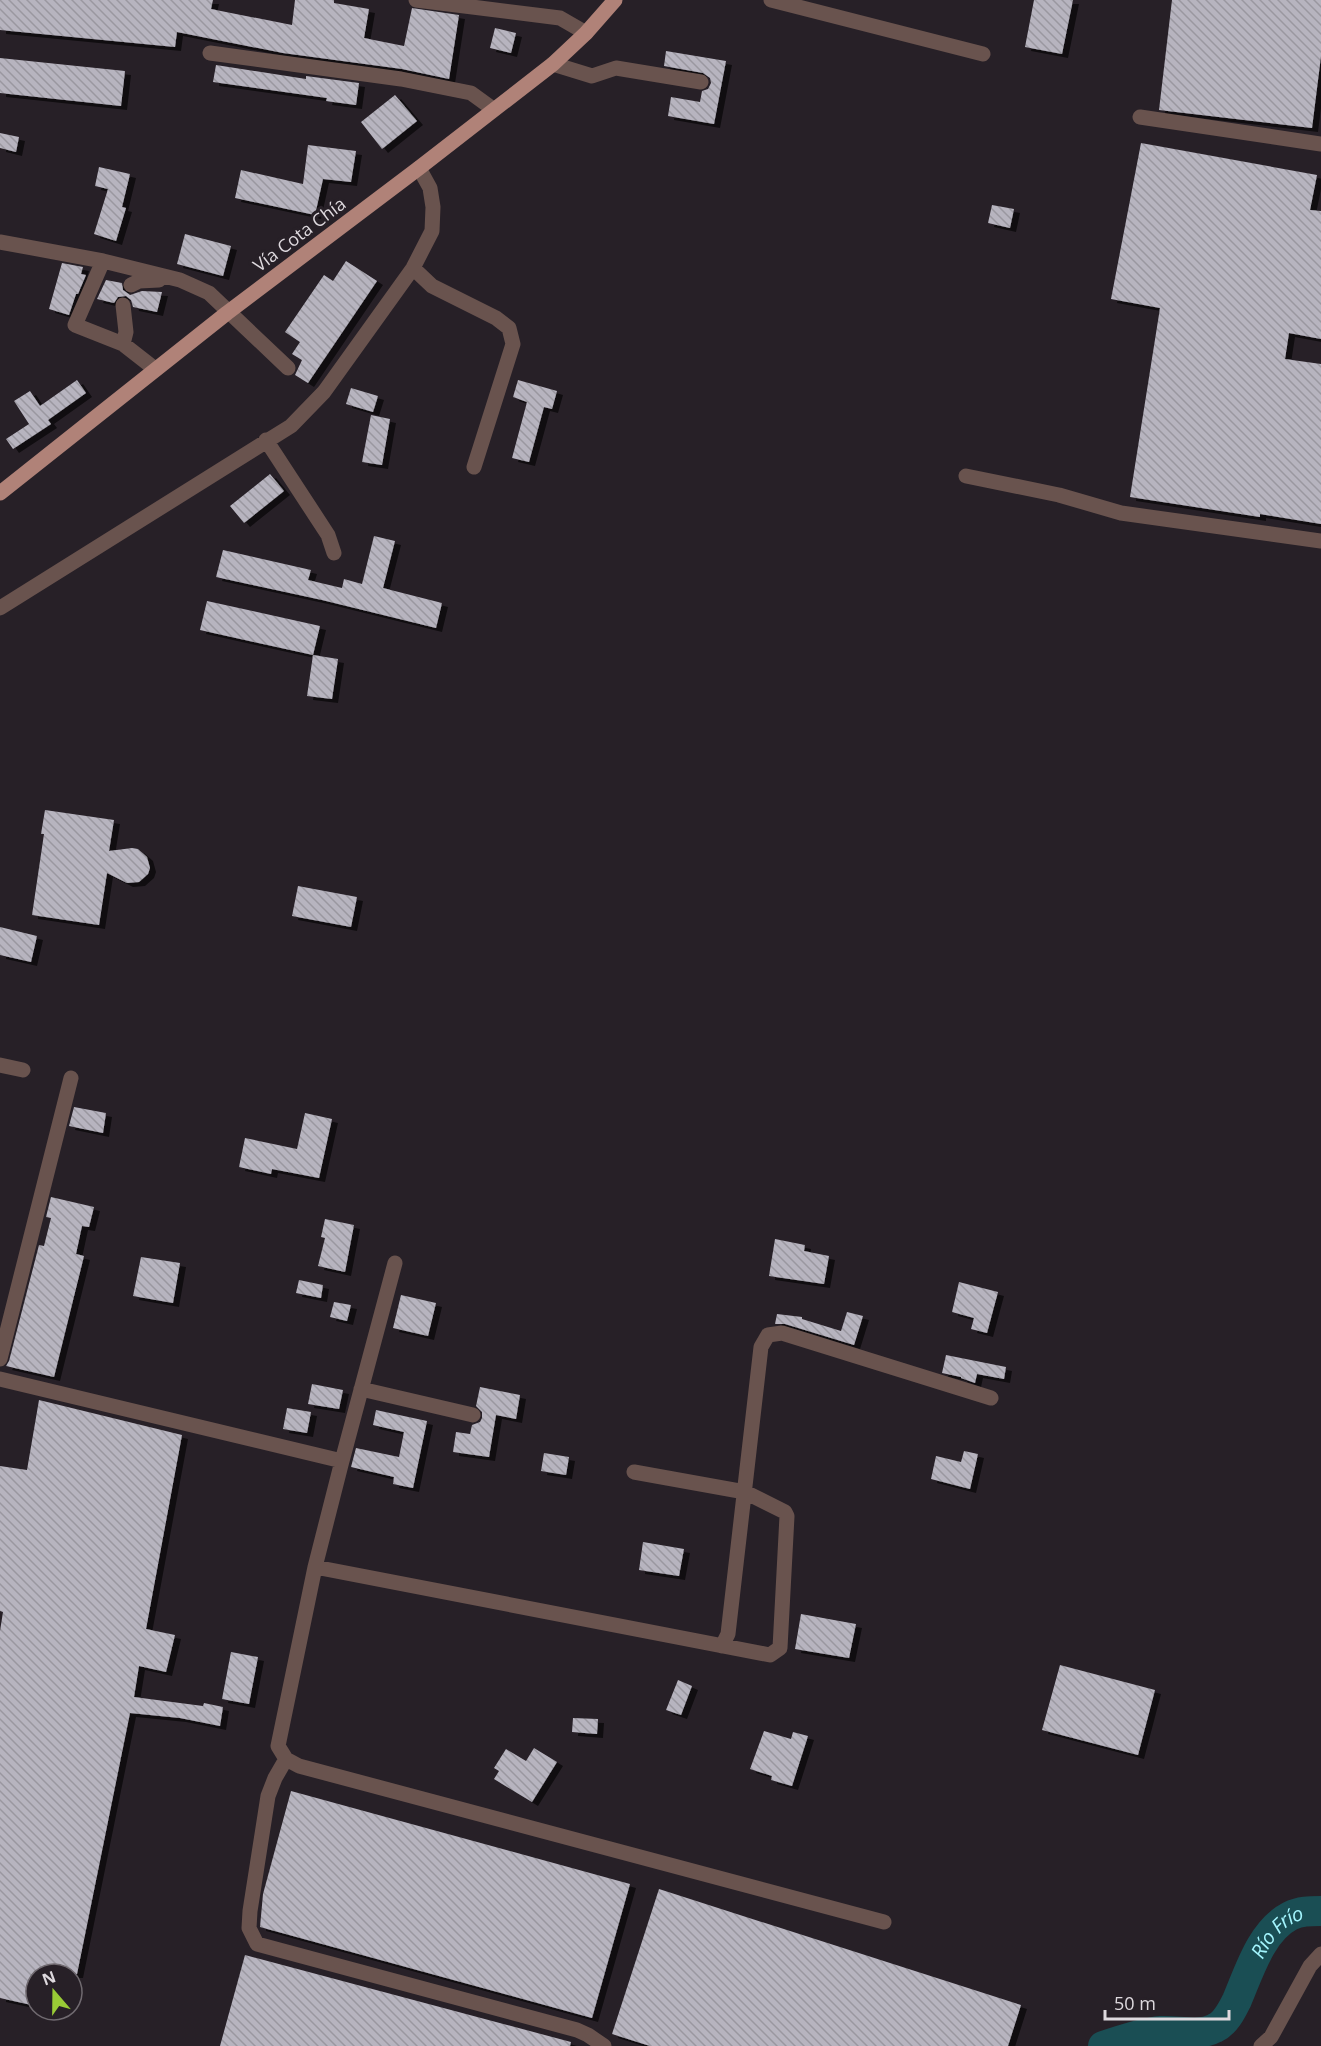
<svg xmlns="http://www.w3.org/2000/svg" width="1321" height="2046" viewBox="0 0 1321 2046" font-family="'Open Sans',sans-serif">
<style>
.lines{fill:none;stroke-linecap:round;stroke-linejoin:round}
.river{stroke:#1a4e54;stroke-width:30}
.building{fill:url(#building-back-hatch);filter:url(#shadow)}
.minor{stroke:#69534e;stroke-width:15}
.major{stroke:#b08278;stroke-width:15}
.labels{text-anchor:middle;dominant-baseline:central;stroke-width:6;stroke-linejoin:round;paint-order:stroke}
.street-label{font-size:18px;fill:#ded9de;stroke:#272027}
.water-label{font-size:20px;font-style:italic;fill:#a3f4fd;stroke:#272027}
</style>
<defs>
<pattern id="building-back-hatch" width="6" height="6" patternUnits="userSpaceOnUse" patternTransform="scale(1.5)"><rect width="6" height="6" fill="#b7b4bf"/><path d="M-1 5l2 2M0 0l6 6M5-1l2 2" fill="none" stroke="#9a97a0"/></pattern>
<filter id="shadow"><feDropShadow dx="6" dy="4" stdDeviation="0" flood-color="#0009"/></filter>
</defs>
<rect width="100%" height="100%" fill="#272027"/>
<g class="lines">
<path class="river" id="s1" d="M1103 2046C1122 2040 1141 2033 1161 2031 1178 2030 1199 2037 1215 2028 1226 2023 1232 2010 1237 2000 1249 1972 1261 1931 1290 1916 1300 1911 1310 1911 1321 1911"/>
</g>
<path class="building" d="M0 0H213L211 9 292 25 295 0H334V3L369 9 364 38 404 46 412 8 459 15 449 79 402 69 283 53 177 32 175 47 0 30Z
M1034 0H1073L1062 54 1025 47Z
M1172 0H1321V56L1312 128 1159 110Z
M495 28 516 33 511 53 490 48Z
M666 51 726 61 714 124 668 116 671 97 700 102 702 91 708 89 711 83 710 78 703 73 664 66Z
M0 58 125 71 121 106 0 93Z
M216 65 306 79V76L359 83 356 105 326 101 327 98 213 82Z
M395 95 417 121 382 149 361 122Z
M0 133 19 137 16 152 0 148Z
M1141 143 1317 175 1310 210 1321 211V339L1289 333 1285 359 1321 364V524L1260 514V517L1130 497 1160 308 1111 299Z
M308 145 356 151 351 182 323 179 315 215 235 198 241 170 303 184Z
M99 167 130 174 122 207 126 208 116 241 94 234 108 189 95 186Z
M992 205 1014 209 1010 228 988 223Z
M185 234 231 246 223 276 177 264Z
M346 261 377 281 308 383 295 375 302 360 292 354 300 342 285 332 324 275 333 281Z
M62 263 83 267 81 274 86 275 78 294H76L69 315 49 309Z
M106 280 122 283 123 290 130 295 142 291 162 292 157 312 133 307 131 300 126 296 118 297 114 303 97 299Z
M77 380 86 393 48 420 51 424 13 449 6 439 29 424 14 401 30 391 40 406Z
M518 380 557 391 552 409 544 407 529 462 512 458 527 402 513 397Z
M351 388 378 396 373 412 346 404Z
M371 415 390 419 382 465 362 462Z
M270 474 284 491 244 523 230 506Z
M374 536 395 541 383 588 442 603 436 628 322 600 216 577 223 550 311 570 308 580 342 588 344 579 362 584Z
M207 601 320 626 313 655 200 630Z
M313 655 338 659 332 699 307 696Z
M45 810 114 820 109 851 132 848 138 849 147 857 150 868 148 874 139 882 127 883 107 873 99 925 32 915 44 834H41Z
M298 886 357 897 351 927 292 916Z
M0 927 37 936 31 962 0 955Z
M74 1107 106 1113 103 1133 69 1126Z
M305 1113 332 1119 319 1178 272 1169 271 1174 239 1167 245 1138 297 1149Z
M51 1197 94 1207 89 1227 82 1226 76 1254 84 1256 54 1377 6 1366 9 1361 39 1245 44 1246 51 1218 46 1217Z
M325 1219 354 1225 345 1272 318 1266 325 1238 321 1237Z
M775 1239 805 1245 804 1251 829 1256 824 1284 769 1276Z
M141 1257 180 1263 173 1303 133 1296Z
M299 1280 323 1285 321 1298 296 1293Z
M959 1282 998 1292 987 1333 971 1329 974 1318 952 1312Z
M401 1295 436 1303 428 1336 393 1328Z
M334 1302 351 1305 347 1321 330 1317Z
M847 1312 863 1316 854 1345 785 1324H775L777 1314 802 1317V1319L841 1331Z
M946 1355 1006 1367 1004 1379 977 1374 975 1383 961 1378V1377L942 1373Z
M312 1384 343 1390 339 1409 308 1404Z
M480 1387 520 1395 516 1419 496 1415 489 1457 453 1452 456 1432 470 1434 472 1425 480 1422 482 1418V1412L476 1406Z
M39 1400 182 1435 146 1629 175 1635 166 1672 139 1666 134 1697 203 1706 204 1703 223 1707 220 1726 180 1718 130 1713 77 1974H36V2006L0 1998V1631L3 1612 0 1611V1466L27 1470Z
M287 1408 311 1412 307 1433 283 1429Z
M376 1410 427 1421 413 1488 393 1484 394 1477 351 1467 356 1448 399 1457 404 1432 373 1425Z
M964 1451 978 1454 970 1489 931 1479 936 1456 961 1462Z
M544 1453 569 1457 566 1475 541 1471Z
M643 1542 684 1549 679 1576 639 1570Z
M801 1614 856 1624 849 1658 795 1649Z
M231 1652 258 1657 249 1704 222 1699Z
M1060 1665 1155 1690 1138 1755 1042 1730Z
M678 1680 692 1686 681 1715 666 1710Z
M573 1718 598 1719 597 1734 572 1732Z
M764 1731 791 1739 793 1732 808 1736 792 1786 771 1780 772 1776 750 1769Z
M534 1748 557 1762 532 1802 494 1779 499 1771 494 1768 506 1749 526 1761Z
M291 1791 630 1884 592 2018 260 1927 263 1894Z
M659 1889 1021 2005 1008 2046H650L612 2034Z
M245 1955 571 2042 570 2046H220Z"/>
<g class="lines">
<path class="minor" d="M416 0 560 18 586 33
M771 0 983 54
M210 53 401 79 471 93 493 109
M553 64 592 76 616 68 701 82
M1140 117 1321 144
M0 242 103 261 180 280 209 293 288 368
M103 261 75 325 123 344 155 369
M413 268 432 286 496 318 509 328 513 344 474 467
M131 285 139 281 159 280
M123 305 126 332 123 344
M266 440 328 535 334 553
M966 476 1059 495 1121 513 1321 541
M0 608 291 426 324 392 413 268 432 231 433 207 430 188 419 168
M0 1065 23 1070
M0 1359 71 1078
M0 1379 342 1461 315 1567 278 1746 286 1759 299 1766 884 1922
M361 1389 473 1415
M342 1461 395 1263
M315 1567 770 1655 780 1648 787 1516 785 1512 745 1492 634 1472
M722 1646 728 1634 761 1347 768 1335 782 1333 991 1398
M286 1759 275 1778 268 1796 250 1911 249 1928 257 1944 577 2030 588 2035 604 2046
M1261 2046 1271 2037 1310 1966 1321 1954"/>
<path class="major" d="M0 493 227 313 419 168 553 64 586 33 615 0"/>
</g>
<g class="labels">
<g class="street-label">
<text transform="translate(299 234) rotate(-37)">Vía Cota Chía</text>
</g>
<g class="water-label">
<text stroke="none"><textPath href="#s1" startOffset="232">Río Frío</textPath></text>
</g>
</g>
<g transform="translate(54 1992) rotate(340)"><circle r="28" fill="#272027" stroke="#706a70" stroke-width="1.5"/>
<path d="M0-4.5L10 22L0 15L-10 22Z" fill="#99cb36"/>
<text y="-9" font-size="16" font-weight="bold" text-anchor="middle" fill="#ded9de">N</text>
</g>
<path d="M1105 2010v9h124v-9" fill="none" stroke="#ded9de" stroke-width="3"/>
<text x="1114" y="2010" font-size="18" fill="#ded9de" stroke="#272027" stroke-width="4.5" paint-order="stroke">50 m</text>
</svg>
